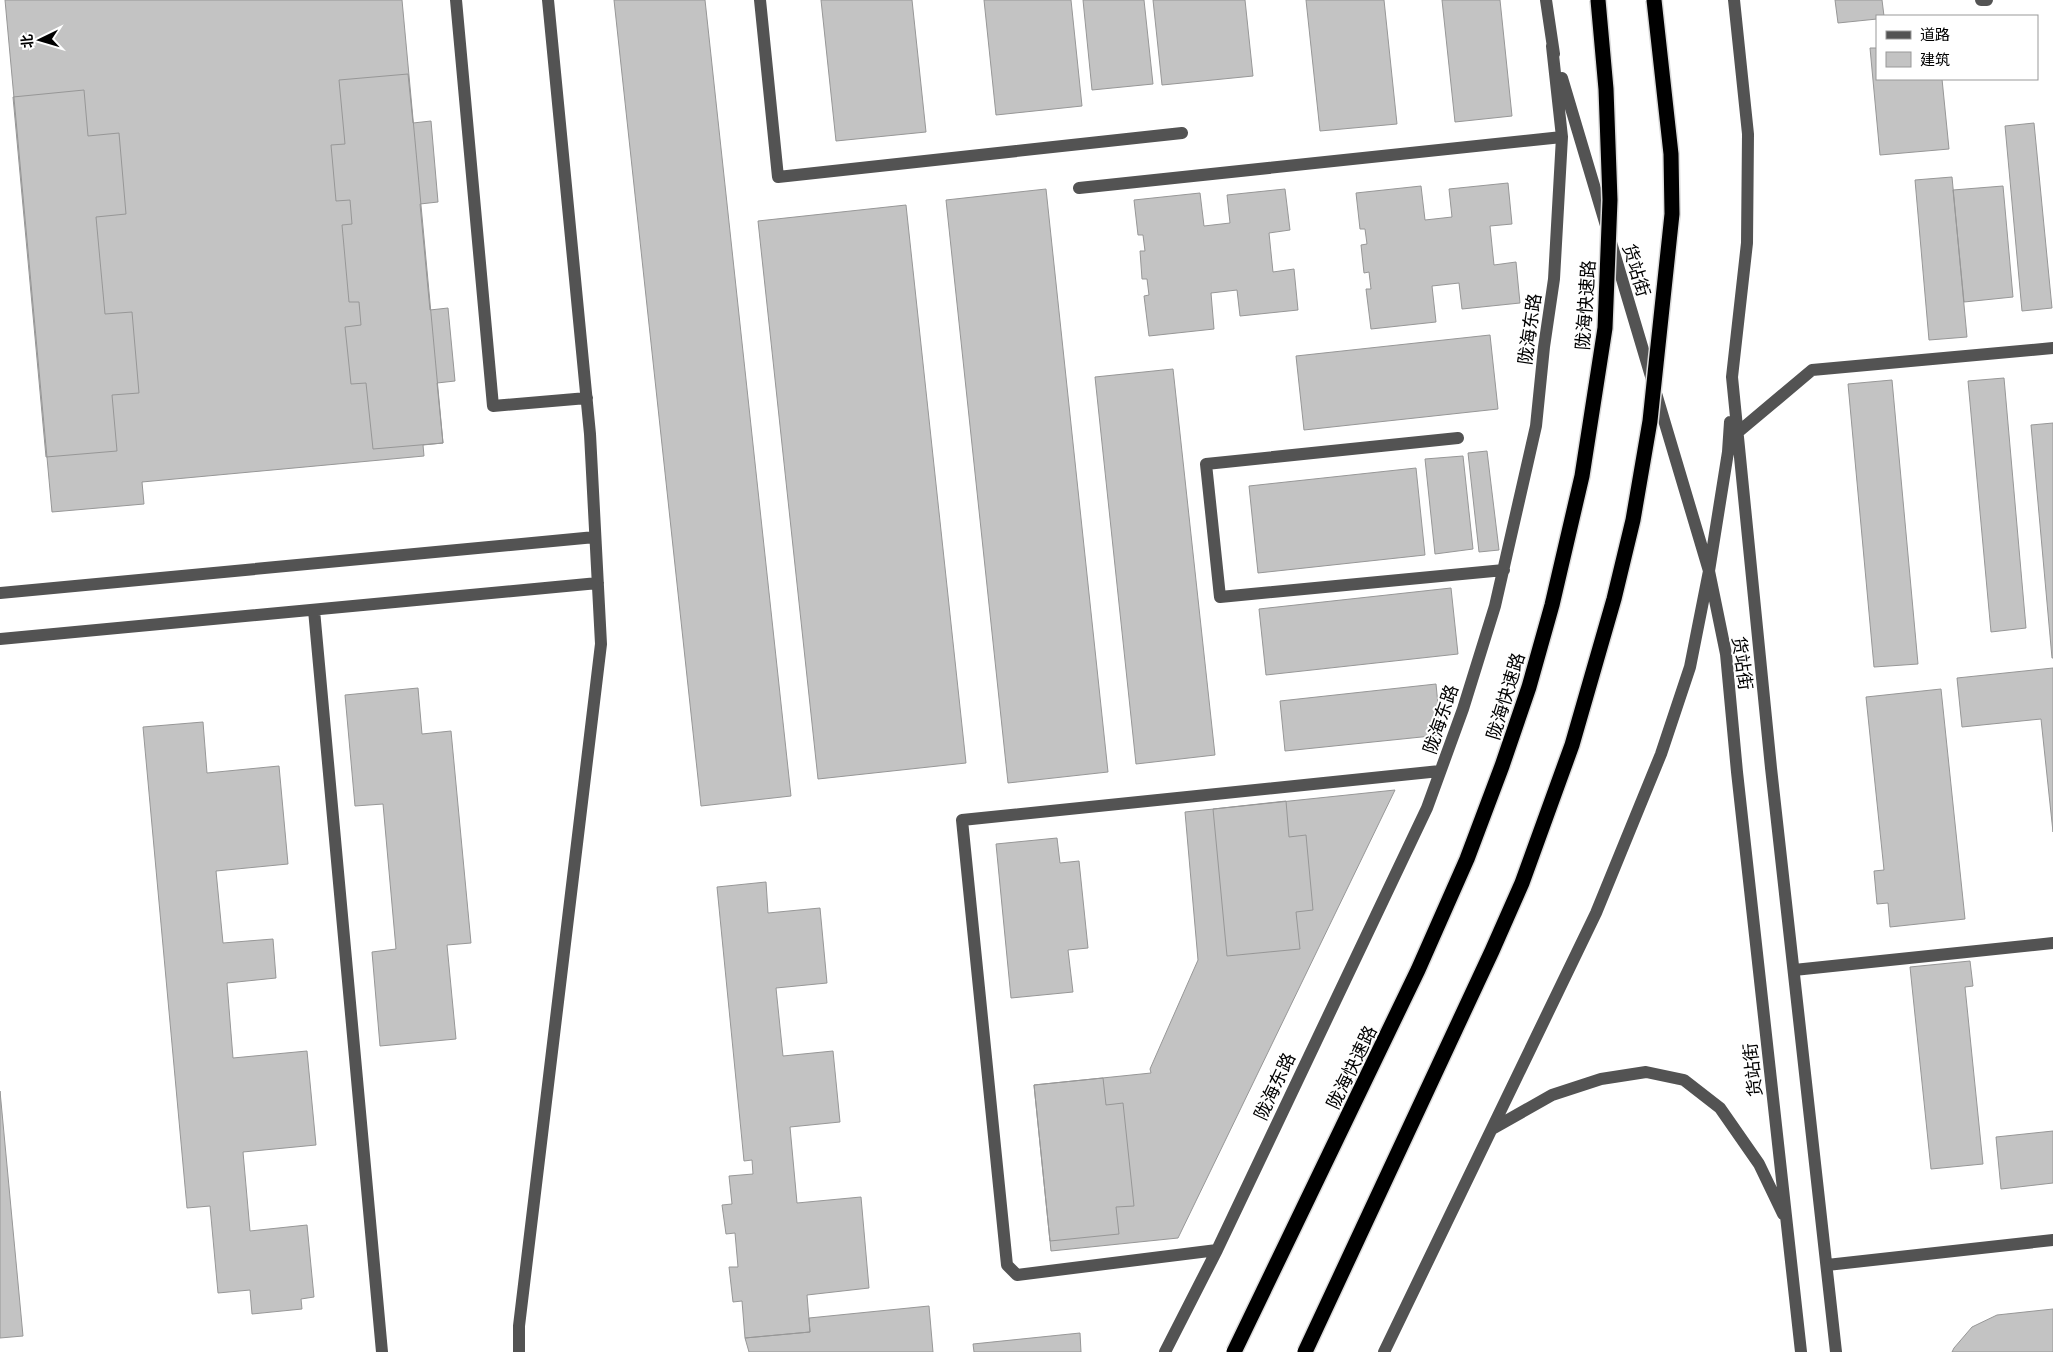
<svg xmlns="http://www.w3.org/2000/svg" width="2053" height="1352" viewBox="0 0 2053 1352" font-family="'Open Sans','Noto Sans SC',sans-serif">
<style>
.building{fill:#c3c3c3;stroke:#979797}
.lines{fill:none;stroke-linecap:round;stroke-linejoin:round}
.minor{stroke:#535353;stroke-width:12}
.highway-bridge-casing{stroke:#dbdbdb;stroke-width:18;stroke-linecap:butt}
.highway-bridge{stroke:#000;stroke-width:15}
.labels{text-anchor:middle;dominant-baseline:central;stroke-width:4;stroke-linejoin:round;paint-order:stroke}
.street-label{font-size:18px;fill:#000;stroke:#fff}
</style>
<rect width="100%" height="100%" fill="#fff"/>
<path class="building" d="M5 0H402L443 443 423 445 424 456 142 482 144 504 52 512Z
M614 0H705L791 796 701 806Z
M821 0H912L926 132 836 141Z
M984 0H1071L1082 106 996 115Z
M1083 0H1144L1153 84 1092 90Z
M1153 0H1245L1253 76 1162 85Z
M1306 0H1384L1397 124 1320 131Z
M1442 0H1500L1512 116 1455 122Z
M1835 0H1882L1884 16H1877V19L1838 23Z
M1870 48H1877V79H1942L1949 149 1880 155Z
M408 74 413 123 431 121 438 202 420 204 430 310 448 308 455 381 437 383 443 443 373 449 366 383 351 384 345 327 361 325 359 302H349L342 225 352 224 350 200 336 201 331 145 345 144 339 80Z
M84 90 88 136 119 133 126 214 96 217 105 314 132 312 139 393 112 395 117 451 46 457 13 97Z
M2034 123 2052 308 2022 311 2005 126Z
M1952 177 1967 337 1929 340 1915 180Z
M1508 183 1512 224 1490 226 1494 265 1516 262 1520 303 1462 309 1459 283 1432 286 1436 322 1371 329 1366 289H1371L1369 272 1364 273 1361 245 1367 244 1365 229H1360L1356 193 1421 186 1425 220 1452 217 1449 189Z
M2003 186 2013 297 1964 302 1953 190Z
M1046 189 1108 772 1008 783 946 200Z
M1285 189 1290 230 1269 233 1273 272 1294 269 1298 310 1240 316 1237 290 1211 293 1214 329 1149 336 1144 296 1149 295 1147 279H1142L1140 251H1145L1143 235H1138L1134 200 1200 193 1204 226 1230 223 1227 195Z
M906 205 966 763 818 779 758 221Z
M1490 335 1498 409 1304 430 1296 356Z
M1173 369 1215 755 1136 764 1095 377Z
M2004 378 2026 628 1991 632 1968 381Z
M1892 380 1918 664 1874 667 1848 384Z
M2053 423V658H2052L2031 425Z
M1487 451 1499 550 1479 552 1468 453Z
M1463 456 1473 549 1435 554 1425 459Z
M1416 468 1425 555 1258 573 1249 486Z
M1451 588 1458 654 1266 675 1259 609Z
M2053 668V832L2041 719 1962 727 1957 678Z
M1436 684 1441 735 1285 751 1280 701Z
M418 688 422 734 451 731 471 943 447 945 456 1039 380 1046 372 952 396 949 383 804 355 806 345 695Z
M1941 689 1965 919 1890 927 1888 903 1877 904 1874 871 1884 870 1866 697Z
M203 722 207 773 279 766 288 864 216 871 223 943 273 939 276 978 227 983 233 1058 307 1051 316 1145 243 1152 250 1231 307 1225 314 1297 301 1299 302 1309 252 1314 250 1290 218 1293 210 1206 187 1208 143 727Z
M1395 790 1178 1238 1051 1251 1034 1085 1151 1073 1150 1069 1198 960 1185 812Z
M1286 801 1289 837 1306 835 1313 910 1296 912 1300 949 1227 956 1213 809Z
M1057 838 1060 863 1079 861 1088 948 1068 950 1073 992 1011 998 996 844Z
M766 882 768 913 820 908 827 983 776 988 783 1056 833 1051 840 1122 790 1127 797 1203 861 1197 869 1288 807 1295 810 1332 745 1338 742 1301 733 1302 729 1267H738L735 1233 726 1234 722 1205 732 1204 729 1176 753 1174 752 1160 744 1161 717 887Z
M1970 961 1973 986 1965 987 1983 1164 1931 1169 1910 967Z
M1103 1078 1106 1105 1123 1103 1134 1206 1116 1207 1119 1234 1050 1241 1034 1085Z
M0 1091 23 1336 0 1338Z
M2053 1131V1183L2001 1189 1996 1137Z
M929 1306 933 1352H749L745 1338 810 1332 809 1318Z
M2053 1309V1352H1952L1954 1348 1972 1327 1997 1315Z
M1080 1333 1081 1352H974L973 1344Z"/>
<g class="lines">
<path class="minor" d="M456 0 493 406 587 398
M760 0 778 177 1182 133
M1546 0 1554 54
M1734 0 1748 134 1747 243 1732 377 1771 768 1836 1352
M1981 0H1987
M1562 78 1709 571 1726 654 1737 772 1801 1352
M1079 188 1562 137
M1737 433 1812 370 2053 348
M1458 438 1206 464 1220 597 1504 570
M0 593 595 537
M314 610 382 1352
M0 639 598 583
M1794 970 2053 943
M1492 1129 1552 1095 1601 1079 1646 1072 1684 1080 1720 1108 1759 1164 1783 1214
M1217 1250 1017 1275 1007 1265 962 820 1440 771
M1827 1265 2053 1240
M519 1352V1326L601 644 590 434 548 0
M1165 1352 1217 1250 1427 808 1463 709 1495 606 1536 426 1544 347 1554 279 1562 137 1552 46
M1384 1352 1596 913 1661 754 1690 667 1709 571 1728 452 1730 422"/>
<g class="highway-bridge-casing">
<path id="highway-bridge" d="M1234 1352 1418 970 1467 859 1502 766 1529 687 1552 605 1582 476 1605 328 1610 200 1606 89 1598 0
M1305 1352 1492 951 1522 883 1572 745 1614 599 1633 520 1650 421 1672 214 1671 154 1654 0"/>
</g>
<use href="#highway-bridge" class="highway-bridge"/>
</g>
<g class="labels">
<g class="street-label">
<text transform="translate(1637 270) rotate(73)">货站街</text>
<text transform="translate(1585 305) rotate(-86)">陇海快速路</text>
<text transform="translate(1529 329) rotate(-82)">陇海东路</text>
<text transform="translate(1743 663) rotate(82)">货站街</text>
<text transform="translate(1505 696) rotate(-73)">陇海快速路</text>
<text transform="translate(1440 719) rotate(-71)">陇海东路</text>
<text transform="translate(1351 1067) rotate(-64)">陇海快速路</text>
<text transform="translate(1752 1070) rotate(-96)">货站街</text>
<text transform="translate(1274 1086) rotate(-65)">陇海东路</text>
</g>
</g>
<rect x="1876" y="15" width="162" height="65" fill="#ffffff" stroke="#999999"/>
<rect x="1886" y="31" width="25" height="8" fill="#535353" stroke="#999999"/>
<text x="1920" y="40" font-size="15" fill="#000000">道路</text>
<rect x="1886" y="52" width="25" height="15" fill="#c3c3c3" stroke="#999999"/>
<text x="1920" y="65" font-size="15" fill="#000000">建筑</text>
<g transform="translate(40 40) rotate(265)" stroke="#ffffff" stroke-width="4" paint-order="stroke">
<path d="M0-4L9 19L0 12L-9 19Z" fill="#000000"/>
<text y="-8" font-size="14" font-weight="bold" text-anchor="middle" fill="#000000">北</text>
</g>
</svg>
